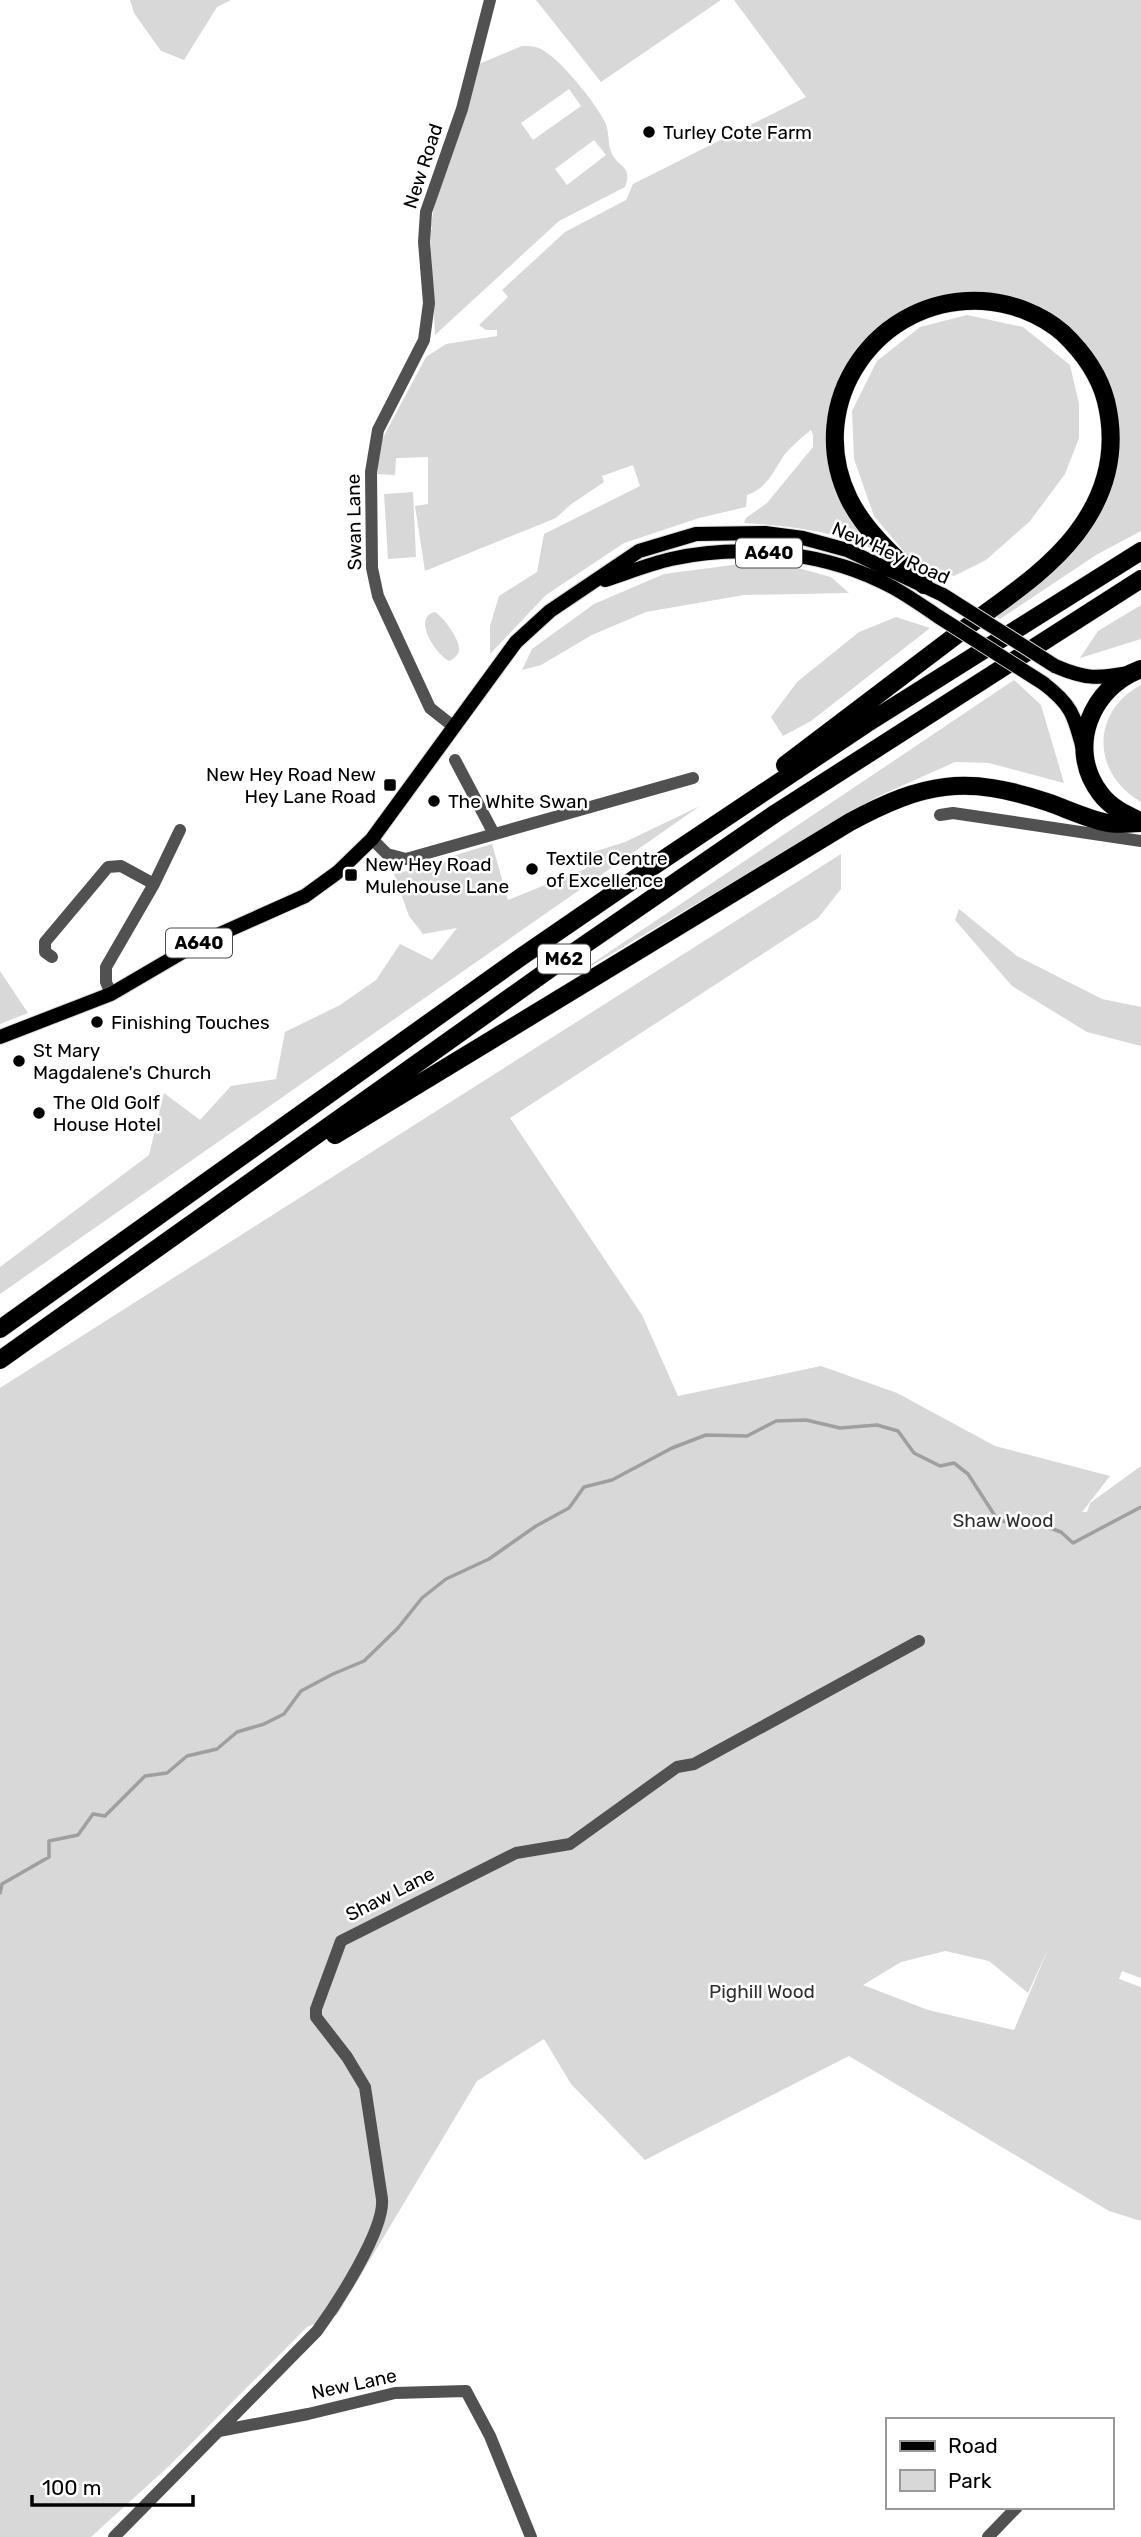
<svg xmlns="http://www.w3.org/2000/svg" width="1141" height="2537" viewBox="0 0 1141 2537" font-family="Rubik,sans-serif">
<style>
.green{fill:#d8d8d8;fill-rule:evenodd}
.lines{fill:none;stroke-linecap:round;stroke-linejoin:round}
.stream{stroke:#9f9f9f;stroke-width:3.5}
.major-casing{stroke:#dbdbdb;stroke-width:16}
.highway-casing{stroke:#dbdbdb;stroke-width:19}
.minor{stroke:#515151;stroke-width:12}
.major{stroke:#000;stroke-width:14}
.highway{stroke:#000;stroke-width:18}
.major-bridge-casing{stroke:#dbdbdb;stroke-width:16;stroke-linecap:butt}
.major-bridge{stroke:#000;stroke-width:14}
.poi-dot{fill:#000;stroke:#fff;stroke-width:2.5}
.labels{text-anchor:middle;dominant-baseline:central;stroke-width:5;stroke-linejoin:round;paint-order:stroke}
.shield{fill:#fff;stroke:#4c4c4c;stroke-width:2}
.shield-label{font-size:18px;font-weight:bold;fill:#000}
.poi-label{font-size:19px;fill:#000;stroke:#fff;text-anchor:start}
.street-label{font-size:19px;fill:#000;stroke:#fff}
.park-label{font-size:19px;fill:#2f2f2f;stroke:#fff}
</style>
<rect width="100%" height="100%" fill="#fff"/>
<path class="green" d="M130 0H231L217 7 184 60 161 51 134 13Z
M536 0H721L601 82Z
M734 0H1141V531L1096 555 1000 619 991 614 1098 509 1107 389 1025 304 908 309 884 323 864 341 845 368 831 400 827 420 828 461 836 490 844 507 876 550C833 531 790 526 744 523L746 518 767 503 813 447V435L811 430C802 437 792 446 785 454 773 471 768 488 747 495L746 507 699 518 624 543 546 595 490 654V626L499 596 537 572 544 534 640 486 633 465 602 476 604 482 570 505 556 518 425 571 415 506 428 504V457L396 458 395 475 377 474 378 447 426 357 446 344 497 336V330H486L479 325 508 297 502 290 565 232 626 200 633 184 806 97Z
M522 46C528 46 533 46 539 48 559 57 595 102 605 122 610 132 607 145 612 154 619 168 633 166 625 187L559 221 435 335 430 230 432 229 431 225 435 202 479 64ZM569 89 581 106 533 140 521 123ZM594 140 606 155 567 185 555 169Z
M967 315 1023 327 1070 365 1079 404V438L1065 474 1030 521 986 560 954 576 910 559 874 516 854 459 852 411 877 361 920 327Z
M413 492 416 557 388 559 384 494Z
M740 564 791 566 831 577 849 593 744 595 646 612 592 635 541 665 522 670 532 649 594 604 664 574Z
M1141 605V639L1080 658 1098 631Z
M434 612C442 614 460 640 459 649 459 654 456 656 453 659L449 661C436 654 412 619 434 612Z
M896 617 930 628 811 721 783 736 771 717 797 682 859 632Z
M1014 680 1041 705 1064 783 989 763 955 762 877 797 569 979Z
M1141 685V802C1092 774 1090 712 1141 685Z
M700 806 0 1294V1267L149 1155 164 1093 200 1120 231 1086 276 1079 285 1032 340 1005 376 980 400 944 432 960 457 928 423 934 409 916 394 874 448 861 449 857 492 844 508 900 587 868 593 852 625 842Z
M841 854V889L818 918 510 1118 642 1315 678 1396 821 1366 897 1393 995 1446 1110 1476 1082 1512H1087L1090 1503 1141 1466V1978L1122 1971 1119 1979 1141 1987V2221L1109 2211 849 2056 645 2160 571 2084 544 2039 477 2081 337 2315 307 2327 169 2466 91 2537H0V1388ZM1049 1947 1014 2030 928 2010 863 1985 901 1962 945 1951 989 1961 1028 1993Z
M959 909 1017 956 1102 999 1141 1007V1046L1087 1032 1012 986 955 920Z
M0 971 28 1013 0 1024Z"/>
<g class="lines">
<path class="stream" d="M0 1893 2 1884 49 1857V1841L78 1835 93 1814 105 1816 145 1776 167 1773 187 1756 217 1749 237 1732 264 1724 284 1714 301 1691 333 1674 364 1661 398 1628 422 1598 446 1579 489 1559 536 1526 569 1508 584 1487 612 1480 672 1448 706 1435 747 1436 776 1421 806 1420 840 1428 877 1425 898 1431 914 1453 940 1466 954 1463 968 1474 997 1519 1022 1527 1045 1526 1061 1532 1073 1543 1141 1507"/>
<g class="major-casing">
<path id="major" d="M605 580C627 573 649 564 671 559 744 543 829 552 894 588 910 597 924 607 939 617
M1055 666C1085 679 1097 679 1129 673
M1043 683C1072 705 1074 715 1083 749
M0 1037 111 994 193 946 305 896 338 872 372 839 516 642 550 611 639 551 696 534 765 533 803 538 847 550 943 595"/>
</g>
<g class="highway-casing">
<path id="highway" d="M785 765C844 720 904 675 963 630 1002 600 1046 573 1076 534 1106 495 1118 450 1106 401 1099 374 1083 352 1063 333 1041 314 1012 303 983 301 878 295 802 402 849 499 866 533 897 559 924 585
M1140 821C1125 814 1110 807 1100 793 1066 748 1091 687 1141 669
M335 1135 850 822C924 782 966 775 1047 802 1067 809 1088 819 1108 823 1118 825 1131 823 1141 823
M0 1329 521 957 655 865 866 724 1141 551
M0 1360 561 961 776 813 1141 579"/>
</g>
<path class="minor" d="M454 727 430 708 378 596 372 568 371 472 378 430 424 340 429 303 424 242 426 212 462 109 490 0
M455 760 494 834
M940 815 953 813 1141 841
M372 839 387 854 406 859 693 778
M52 957 45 952V942L108 867 121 866 154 884
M111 994 106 982V967L154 884 180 830
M219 2431 308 2414 395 2393 466 2391 490 2436 531 2537
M114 2537 317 2331C336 2305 385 2230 382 2199L365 2087 347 2057 316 2017V2009L341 1941 516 1853 570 1844 677 1767 694 1764 919 1641
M988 2537 1017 2507"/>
<use href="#major" class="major"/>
<use href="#highway" class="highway"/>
<g class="major-bridge-casing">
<path id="major-bridge" d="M943 595 1055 666
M939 617 1043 683"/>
</g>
<use href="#major-bridge" class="major-bridge"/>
</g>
<g class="poi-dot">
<circle cx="649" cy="132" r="7"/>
<rect x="383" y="778" width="14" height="14" rx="3.5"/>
<circle cx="434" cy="801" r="7"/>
<circle cx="532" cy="869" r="7"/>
<rect x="344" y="868" width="14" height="14" rx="3.5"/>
<circle cx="97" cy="1022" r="7"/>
<circle cx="19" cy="1061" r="7"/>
<circle cx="39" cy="1113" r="7"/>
</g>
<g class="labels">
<g class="shield">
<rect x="736" y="538.5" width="66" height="29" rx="5"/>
<rect x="166" y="928.5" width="66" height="29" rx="5"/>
<rect x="538" y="944.5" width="52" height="29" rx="5"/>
</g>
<g class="shield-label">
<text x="769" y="553">A640</text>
<text x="199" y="943">A640</text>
<text x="564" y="959">M62</text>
</g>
<g class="poi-label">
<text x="663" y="132">Turley Cote Farm</text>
<text x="376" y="774" text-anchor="end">New Hey Road New<tspan x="376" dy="22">Hey Lane Road</tspan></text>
<text x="448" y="801">The White Swan</text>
<text x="546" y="858">Textile Centre<tspan x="546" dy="22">of Excellence</tspan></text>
<text x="365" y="864">New Hey Road<tspan x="365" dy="22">Mulehouse Lane</tspan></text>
<text x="111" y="1022">Finishing Touches</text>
<text x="33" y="1050">St Mary<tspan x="33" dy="22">Magdalene's Church</tspan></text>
<text x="53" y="1102">The Old Golf<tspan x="53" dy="22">House Hotel</tspan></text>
</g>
<g class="street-label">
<text transform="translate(423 166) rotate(-72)">New Road</text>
<text transform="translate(354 522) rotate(-91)">Swan Lane</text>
<text transform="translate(891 553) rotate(24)">New Hey Road</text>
<text transform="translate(390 1894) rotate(-27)">Shaw Lane</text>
<text transform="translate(354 2384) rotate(-12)">New Lane</text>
</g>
<g class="park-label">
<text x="1003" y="1520">Shaw Wood</text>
<text x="762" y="1991">Pighill Wood</text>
</g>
</g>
<rect x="886" y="2418" width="228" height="91" fill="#ffffff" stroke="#999999" stroke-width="2"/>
<rect x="900" y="2441" width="35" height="10" fill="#000000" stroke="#999999" stroke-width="2"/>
<text x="948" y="2453" font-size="21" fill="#000000">Road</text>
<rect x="900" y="2470" width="35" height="21" fill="#d8d8d8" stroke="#999999" stroke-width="2"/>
<text x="948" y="2488" font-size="21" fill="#000000">Park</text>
<path d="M32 2495v10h161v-10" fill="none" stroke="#000000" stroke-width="3.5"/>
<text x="42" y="2495" font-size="21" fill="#000000" stroke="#ffffff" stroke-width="5" paint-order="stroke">100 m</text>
</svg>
